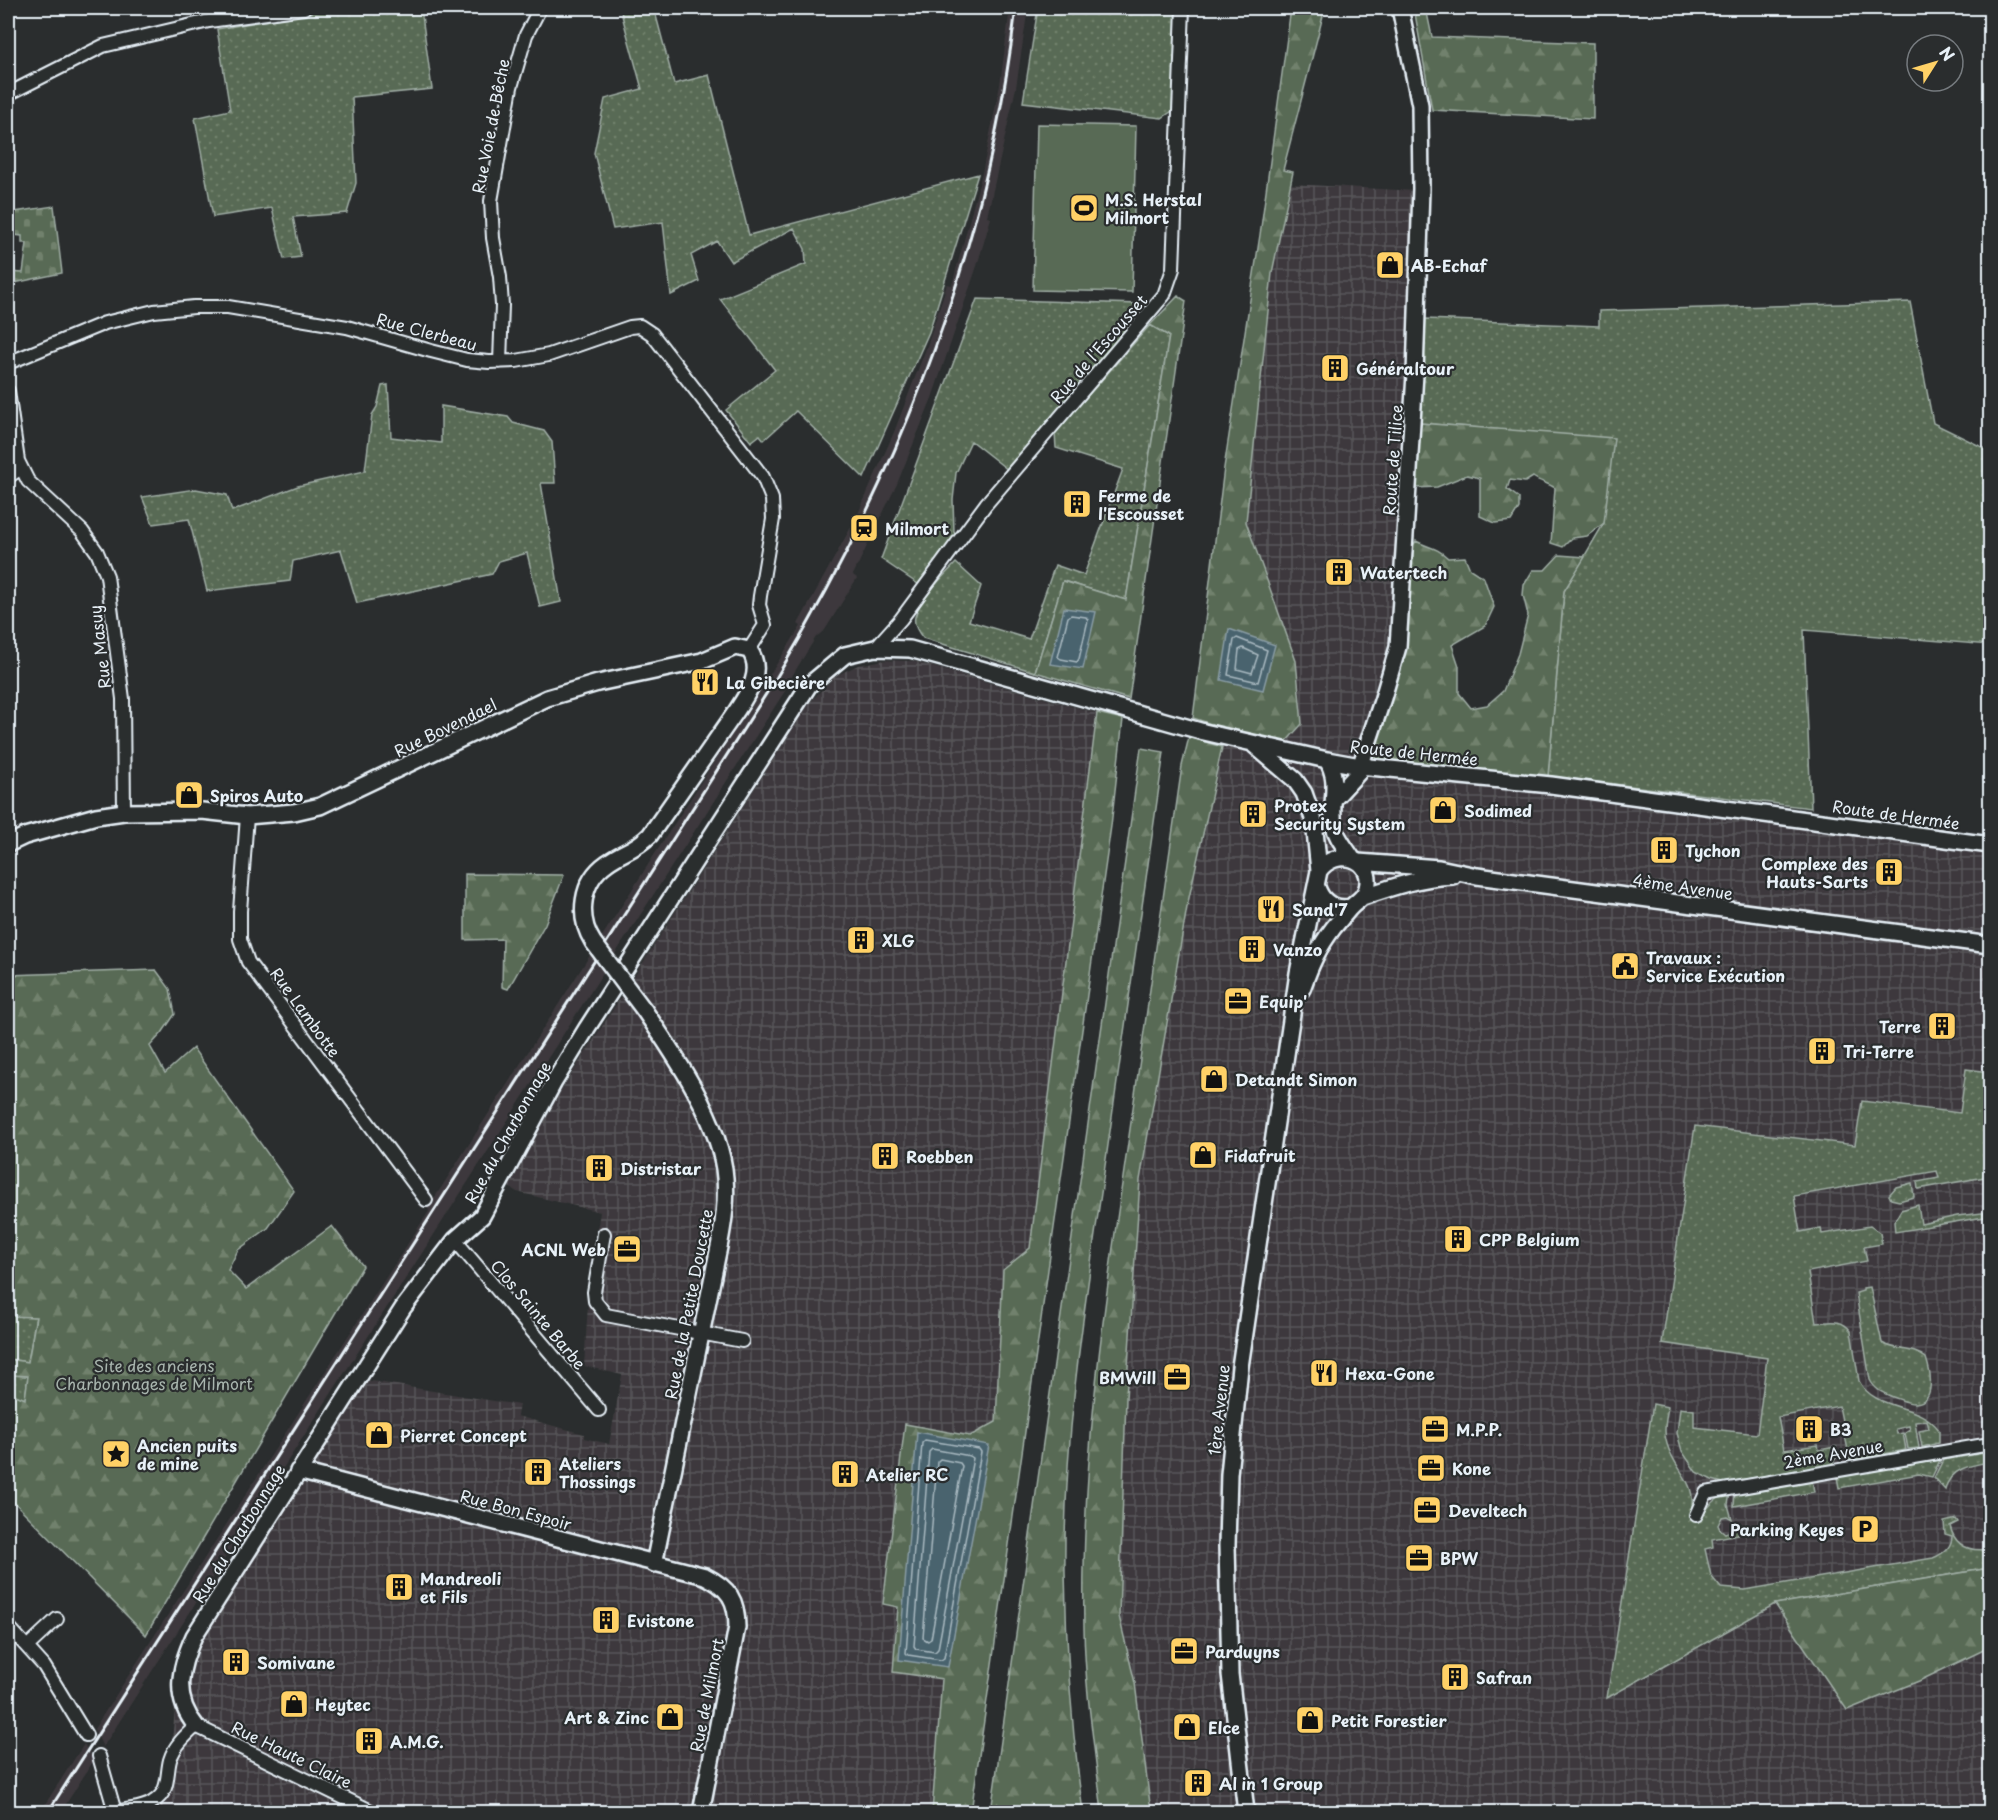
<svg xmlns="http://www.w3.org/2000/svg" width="1998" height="1820" viewBox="0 0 1998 1820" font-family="'Playpen Sans',sans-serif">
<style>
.built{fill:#3c393c}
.industrial{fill:url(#industrial-grid)}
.grass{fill:url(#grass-dots);stroke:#a0aea6;stroke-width:1.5}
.forest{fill:url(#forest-firs);stroke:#a0aea6;stroke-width:1.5}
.cemetery{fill:url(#cemetery-stones);stroke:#a0aea6;stroke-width:1.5}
.garden{fill:#596b54;stroke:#a0aea6;stroke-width:1.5}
.water{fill:#4a646e;stroke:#899ca5;stroke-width:1.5}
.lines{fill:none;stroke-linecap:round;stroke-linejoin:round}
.shore{stroke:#a9b9c1;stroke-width:1.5}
.minor-casing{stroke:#e8f1f8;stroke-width:16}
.tertiary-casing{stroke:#e8f1f8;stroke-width:20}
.minor{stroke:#2a2d2e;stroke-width:12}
.tertiary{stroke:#2a2d2e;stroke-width:15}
.rail{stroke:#e8f1f8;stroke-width:3}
.tertiary-bridge-casing{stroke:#e8f1f8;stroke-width:20;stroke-linecap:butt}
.tertiary-bridge{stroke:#2a2d2e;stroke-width:15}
.labels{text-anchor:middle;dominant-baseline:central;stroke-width:4.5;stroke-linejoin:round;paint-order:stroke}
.street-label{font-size:16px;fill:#e8f1f8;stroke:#2a2d2e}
.poi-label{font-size:16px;font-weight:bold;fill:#e8f1f8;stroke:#2a2d2e;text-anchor:start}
.park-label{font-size:16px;fill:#a8b5ae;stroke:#2a2d2e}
</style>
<defs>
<pattern id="industrial-grid" width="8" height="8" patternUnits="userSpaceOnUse" patternTransform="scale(1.5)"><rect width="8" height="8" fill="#3c393c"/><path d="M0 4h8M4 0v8" fill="none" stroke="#585659"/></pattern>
<pattern id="grass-dots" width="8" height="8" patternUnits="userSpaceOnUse" patternTransform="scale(1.5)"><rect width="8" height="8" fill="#596b54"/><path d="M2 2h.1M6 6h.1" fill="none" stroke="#71816d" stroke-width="1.8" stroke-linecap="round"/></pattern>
<pattern id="forest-firs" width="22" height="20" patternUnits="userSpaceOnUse" patternTransform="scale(1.5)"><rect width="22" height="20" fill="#596b54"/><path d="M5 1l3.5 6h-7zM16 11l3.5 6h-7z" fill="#71816d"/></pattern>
<pattern id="cemetery-stones" width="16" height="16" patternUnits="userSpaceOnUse" patternTransform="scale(1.5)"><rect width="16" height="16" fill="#596b54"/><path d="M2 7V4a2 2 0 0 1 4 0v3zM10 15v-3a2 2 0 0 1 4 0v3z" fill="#71816d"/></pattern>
</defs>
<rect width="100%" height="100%" fill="#2a2d2e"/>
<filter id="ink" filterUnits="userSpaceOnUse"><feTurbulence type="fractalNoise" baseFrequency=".0167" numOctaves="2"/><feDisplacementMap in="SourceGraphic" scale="12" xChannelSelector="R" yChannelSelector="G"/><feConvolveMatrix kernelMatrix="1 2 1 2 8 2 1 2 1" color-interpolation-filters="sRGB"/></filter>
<g filter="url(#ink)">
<path class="built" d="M1010 8H1028L1016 88 987 217 991 218 977 266 932 398 897 484 853 575 857 578 825 630 816 637 786 686 785 691 103 1747 94 1729 429 1211 428 1208 801 626 798 624 857 516 894 432 927 346 947 284 952 285 982 173 1000 85Z
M84 1744 94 1760 61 1812H40Z"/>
<path class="industrial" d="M1291 184 1417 191 1398 647 1362 777 1536 790 1990 849V1812H1151L1135 1683 1119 1616 1126 1398 1140 1180 1187 907 1222 747 1245 735 1296 661 1246 522 1272 273Z
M884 660 913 661 1097 713 1030 1248 1003 1270 996 1422 970 1436 905 1424 884 1605 898 1607 942 1679 932 1812H117L146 1807 168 1781 177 1689 183 1660 360 1379 519 1405 517 1416 584 1434V1438L609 1444 622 1375 584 1366 590 1273 600 1212 517 1192 509 1187 560 1092 810 702 835 676 858 665Z"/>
<path class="grass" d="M339 8H421L432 89 352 97 356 183 347 213 293 217 301 257 284 259 272 208 213 217 195 118 230 110 217 29Z
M620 8H654L674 84 709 75 749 235 978 174 929 332 864 478 796 411 764 440 760 435 751 442 726 410 775 370 720 299 806 264 805 249 794 228 731 262 717 241 691 255 699 281 671 295 663 222 613 229 594 153 605 99 642 89Z
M1038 8H1177L1172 111 1162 118 1023 102Z
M977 299 1139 304V318L1008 470 971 441 956 473 953 500 954 532 959 535 921 586 881 559Z
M1910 302 1933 423 1990 451V645L1804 630 1811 808 1548 776 1564 591 1604 523 1482 428 1419 423 1426 319 1599 326V311Z
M1150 325 1169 336 1126 600 1063 581 1035 672 923 638C918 632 913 625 915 617 920 598 943 577 956 563L981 586 969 621 1029 639 1055 565 1084 575 1123 469 1056 448 1055 433Z
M388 385 391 437 441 443V406L508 417 513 423 544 431 552 442 555 483H541L561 602 540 607 527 553 499 561 492 574 357 603 341 550 293 561 290 581 207 591 189 519 153 524 142 497 196 489 227 495 232 511 298 486 365 471 372 415 377 407 382 386Z
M1966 1069 1990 1072V1176L1918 1189 1917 1182 1939 1178 1937 1171 1794 1196 1800 1232 1821 1228 1822 1234 1870 1226 1880 1233 1882 1244 1864 1247 1867 1261 1808 1272 1816 1323C1831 1322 1841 1318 1851 1331L1859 1381C1875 1412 1920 1402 1939 1430V1443L1922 1447 1919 1431 1929 1429 1927 1420 1915 1422 1919 1448 1908 1449 1905 1433 1910 1430 1909 1426 1896 1429 1897 1434 1903 1433 1906 1450 1850 1460 1839 1406 1778 1417 1784 1450 1818 1445 1819 1450 1836 1447 1837 1456 1832 1464 1723 1483 1712 1480 1696 1472 1682 1451 1677 1433 1680 1408 1694 1410V1427L1757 1434 1767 1358 1662 1343 1695 1126 1855 1145 1862 1101 1960 1113Z
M1912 1183 1914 1197 1899 1201 1891 1199 1889 1195 1896 1187Z
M1918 1205 1921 1224 1957 1216 1990 1212V1216L1895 1232 1894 1222 1901 1210Z
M1870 1287 1882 1343C1895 1351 1915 1348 1926 1358 1930 1370 1937 1401 1916 1403 1908 1404 1900 1399 1893 1397 1883 1393 1875 1390 1870 1380L1856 1293 1863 1291V1288Z
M8 1316H36L28 1362 8 1359Z
M8 1371 12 1375 28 1376 25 1399 8 1392Z
M1653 1404 1668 1407C1666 1419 1663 1432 1667 1444 1675 1472 1698 1481 1691 1513L1701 1518C1708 1506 1716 1497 1730 1493L1728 1505 1732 1519 1727 1516 1722 1517 1718 1525 1720 1529 1725 1533 1731 1531 1733 1524H1738L1739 1534 1712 1539 1713 1547 1705 1549 1711 1576 1721 1588 1745 1590 1933 1558C1943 1554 1952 1548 1952 1536L1945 1534 1944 1522 1956 1519 1958 1522 1950 1526C1955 1547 1971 1552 1990 1549V1568L1775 1604 1607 1698Z
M1990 1452V1462C1971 1465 1950 1468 1945 1490L1934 1478 1943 1460Z
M1940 1460 1932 1477 1919 1474 1839 1488 1837 1477Z
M1812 1480 1814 1492 1734 1506 1735 1492Z"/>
<path class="forest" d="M1291 8H1325L1283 170 1293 172 1272 273 1246 522 1296 661 1302 724 1284 744 1245 735 1193 718 1224 468 1260 235Z
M1414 8H1426L1432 37 1593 43V119L1432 110Z
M1178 296 1186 301 1129 699 1035 672 1063 581 1126 600 1169 336 1150 325Z
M1419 423 1614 438 1604 523 1587 536 1572 538 1563 547 1551 543 1555 488C1548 483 1540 482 1533 477L1525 482 1510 480 1507 489 1519 498V508L1511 521 1495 523 1480 516V478L1467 475 1437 487 1415 488Z
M1416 541C1431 549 1435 546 1448 558L1465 557 1470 569 1484 578 1494 607 1485 626 1452 645 1459 666V693L1471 708 1487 705 1503 691 1518 654 1528 615 1523 595 1524 585 1533 570H1545L1559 555 1585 557 1564 591 1548 776 1379 765 1372 758 1369 741 1383 698 1404 559Z
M1097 713 1123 719 1111 826 971 1812H932L942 1679 893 1672 898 1607 883 1604 905 1424 970 1436 996 1422 1003 1270 1030 1248Z
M1189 737 1222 747 1187 907 1140 1180 1126 1398 1119 1616 1135 1683 1151 1812H1102C1095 1751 1085 1690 1084 1628 1081 1472 1102 1318 1125 1164 1144 1031 1163 899 1182 766Z
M1141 748 1164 752C1146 883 1127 1014 1108 1145 1088 1286 1063 1429 1065 1572 1066 1652 1072 1733 1083 1812H991Z
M465 874 564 875 545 924 508 989 502 987 503 939 465 940Z
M156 970 170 989 175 1014 162 1033 150 1046 165 1073 193 1048 294 1191 268 1228 238 1250 228 1270 246 1289 332 1226 363 1266 146 1635 8 1496V1392L25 1399 28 1376 12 1375 8 1371V1359L28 1362 36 1317 8 1316V975Z
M1990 1568V1647L1919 1681 1847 1710 1775 1604Z"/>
<path class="cemetery" d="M54 206 62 273 9 284 8 267H10L9 272 23 273 27 243H22V236L14 235V230H8V213Z"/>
<path class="garden" d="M1037 124 1136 126 1132 292 1033 290Z"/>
<path class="water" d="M1064 608 1096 612 1083 669 1050 664Z
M1229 629 1275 645 1263 690 1221 680Z
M917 1432 989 1445 948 1667 899 1660Z"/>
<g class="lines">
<path class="shore" d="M1071 615 1086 617 1088 620 1079 659 1077 662 1061 659 1058 657 1068 617Z
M1237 638 1267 650 1258 682 1228 675 1234 640Z
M1243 648 1258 655 1252 673 1237 669 1239 650Z
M925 1440 979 1449 981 1452 944 1658 941 1660 908 1655 906 1653 922 1443Z
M932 1449 970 1456 973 1458 938 1649 935 1652 916 1649 914 1646 929 1452Z
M940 1459 960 1463 962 1466 931 1639 928 1641 923 1638 937 1462Z"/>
<g class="minor-casing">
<path id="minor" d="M8 94 103 46 209 21 304 8
M500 362 502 305 500 277 493 238 491 201 511 87 526 35 540 8
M8 363 105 323 154 311 194 307H228L347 327 431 351 467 360 489 362 516 361 549 355 630 327 640 326 652 334 763 477 772 499 773 519 760 596 759 605 765 625 749 650
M8 391 18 461 28 481 82 531 97 552 107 576 123 699 124 812
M8 477 21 468
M875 648 901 619 986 504 1164 295 1173 269 1183 8
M247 816 240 911V939L248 962 426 1200
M604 1234 594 1292 595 1301 606 1315 742 1341
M455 1240 599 1410
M1696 1515 1706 1493 1990 1444
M8 1626 44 1666 86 1735
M27 1647 57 1619
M99 1756 115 1812
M117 1812C129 1808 142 1810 153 1802 170 1792 166 1775 170 1760 174 1746 186 1735 196 1726L373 1812"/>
</g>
<g class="tertiary-casing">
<path id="tertiary" d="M1327 760C1341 784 1329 801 1334 825 1336 838 1346 848 1352 858
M1335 798 1358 773 1383 698 1398 647 1415 374 1421 189 1420 105 1400 8
M8 844 25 836 96 816 124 812 202 811 247 816 294 812 320 806 547 698 598 683 702 661 735 647 749 650C765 671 747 695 735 713L650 835C634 851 623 851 607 863 581 881 577 917 593 942
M1358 862 1439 868 1477 876 1990 945
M1317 887C1322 903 1334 910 1351 907
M1363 897C1392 887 1422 877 1453 876
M1302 989C1311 964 1318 948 1334 927 1339 921 1344 915 1349 909 1356 901 1363 900 1367 888 1375 859 1336 846 1319 871
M644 1010C675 1055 721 1122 725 1178 727 1200 724 1220 720 1242L654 1564
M298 1471 705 1576C729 1588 737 1600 737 1627L701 1812
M196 1726C172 1697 180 1667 194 1636L403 1308 455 1240 482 1216 554 1082 587 1028 809 685 845 655 875 648 910 649 1204 732 1327 760 1360 766 1551 785 1990 845
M1246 1812 1230 1674 1227 1545 1229 1474 1240 1367 1298 973 1319 871 1314 821 1304 793 1295 780 1254 745"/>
</g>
<use href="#minor" class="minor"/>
<use href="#tertiary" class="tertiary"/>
<path class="rail" d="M48 1812 775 680C901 473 987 249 1016 8"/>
<g class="tertiary-bridge-casing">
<path id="tertiary-bridge" d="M593 942 644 1010"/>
</g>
<use href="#tertiary-bridge" class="tertiary-bridge"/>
</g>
</g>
<defs>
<g id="stadium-square" transform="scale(1.5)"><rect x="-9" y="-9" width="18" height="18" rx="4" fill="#ffd166" stroke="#2a2d2e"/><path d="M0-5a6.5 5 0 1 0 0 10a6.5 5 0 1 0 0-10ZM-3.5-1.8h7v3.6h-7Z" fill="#111"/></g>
<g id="shop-square" transform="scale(1.5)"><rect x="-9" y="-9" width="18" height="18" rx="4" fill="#ffd166" stroke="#2a2d2e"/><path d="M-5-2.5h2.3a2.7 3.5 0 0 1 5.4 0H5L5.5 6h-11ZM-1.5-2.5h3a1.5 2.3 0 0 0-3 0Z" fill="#111"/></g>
<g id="building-square" transform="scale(1.5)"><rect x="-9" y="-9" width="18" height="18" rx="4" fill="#ffd166" stroke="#2a2d2e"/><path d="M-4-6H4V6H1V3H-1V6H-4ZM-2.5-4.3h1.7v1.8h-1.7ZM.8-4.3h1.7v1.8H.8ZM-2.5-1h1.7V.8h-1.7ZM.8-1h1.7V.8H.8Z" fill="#111"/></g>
<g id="station-square" transform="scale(1.5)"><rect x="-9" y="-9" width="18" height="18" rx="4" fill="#ffd166" stroke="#2a2d2e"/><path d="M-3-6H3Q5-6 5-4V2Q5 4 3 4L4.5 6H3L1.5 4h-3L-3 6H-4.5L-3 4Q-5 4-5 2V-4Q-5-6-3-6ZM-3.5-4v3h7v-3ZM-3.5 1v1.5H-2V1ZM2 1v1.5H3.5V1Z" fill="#111"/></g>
<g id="restaurant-square" transform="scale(1.5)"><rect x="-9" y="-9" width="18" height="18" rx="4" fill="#ffd166" stroke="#2a2d2e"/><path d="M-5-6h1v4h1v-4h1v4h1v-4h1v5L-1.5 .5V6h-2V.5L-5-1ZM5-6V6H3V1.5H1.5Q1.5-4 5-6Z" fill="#111"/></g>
<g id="civic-square" transform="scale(1.5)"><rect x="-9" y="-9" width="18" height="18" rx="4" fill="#ffd166" stroke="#2a2d2e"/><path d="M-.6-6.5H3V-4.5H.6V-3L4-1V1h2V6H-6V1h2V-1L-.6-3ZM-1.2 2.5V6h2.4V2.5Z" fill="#111"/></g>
<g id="office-square" transform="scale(1.5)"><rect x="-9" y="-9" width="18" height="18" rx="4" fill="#ffd166" stroke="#2a2d2e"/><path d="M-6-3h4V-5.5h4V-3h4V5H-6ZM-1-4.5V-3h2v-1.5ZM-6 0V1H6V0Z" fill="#111"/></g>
<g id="sight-square" transform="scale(1.5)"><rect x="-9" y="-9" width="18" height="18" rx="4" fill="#ffd166" stroke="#2a2d2e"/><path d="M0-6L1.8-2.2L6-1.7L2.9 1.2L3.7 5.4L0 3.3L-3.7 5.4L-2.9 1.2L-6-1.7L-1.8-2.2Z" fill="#111"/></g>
<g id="parking-square" transform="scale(1.5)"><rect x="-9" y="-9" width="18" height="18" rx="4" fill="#ffd166" stroke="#2a2d2e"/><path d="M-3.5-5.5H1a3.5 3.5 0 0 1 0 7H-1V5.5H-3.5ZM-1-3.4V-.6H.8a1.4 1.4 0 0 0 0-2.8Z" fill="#111"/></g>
</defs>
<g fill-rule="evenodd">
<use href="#stadium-square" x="1084" y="208"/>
<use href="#shop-square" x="1390" y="265"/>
<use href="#building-square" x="1335" y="368"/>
<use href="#building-square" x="1077" y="504"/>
<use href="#station-square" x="864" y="528"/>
<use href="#building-square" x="1339" y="572"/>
<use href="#restaurant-square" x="705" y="682"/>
<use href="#shop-square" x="189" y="795"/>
<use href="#shop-square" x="1443" y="810"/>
<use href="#building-square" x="1253" y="814"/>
<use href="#building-square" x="1664" y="850"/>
<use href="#building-square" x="1889" y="872"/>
<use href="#restaurant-square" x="1271" y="909"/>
<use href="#building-square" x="861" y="940"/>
<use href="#building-square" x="1252" y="949"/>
<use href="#civic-square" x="1625" y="966"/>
<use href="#office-square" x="1238" y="1001"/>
<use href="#building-square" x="1942" y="1026"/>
<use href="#building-square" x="1822" y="1051"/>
<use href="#shop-square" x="1214" y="1079"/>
<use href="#shop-square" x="1203" y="1155"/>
<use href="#building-square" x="885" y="1156"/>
<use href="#building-square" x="599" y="1168"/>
<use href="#building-square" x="1458" y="1239"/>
<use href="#office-square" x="627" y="1249"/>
<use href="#restaurant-square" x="1324" y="1373"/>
<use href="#office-square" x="1177" y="1377"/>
<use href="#office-square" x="1435" y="1429"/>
<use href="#building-square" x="1809" y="1429"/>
<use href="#shop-square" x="379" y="1435"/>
<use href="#sight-square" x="116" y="1454"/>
<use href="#office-square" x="1431" y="1468"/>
<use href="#building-square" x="538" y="1472"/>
<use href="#building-square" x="845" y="1474"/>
<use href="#office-square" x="1427" y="1510"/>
<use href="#parking-square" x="1865" y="1529"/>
<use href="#office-square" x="1419" y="1558"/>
<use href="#building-square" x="399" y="1587"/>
<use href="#building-square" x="606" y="1620"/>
<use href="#office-square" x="1184" y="1651"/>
<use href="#building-square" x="236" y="1662"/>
<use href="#building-square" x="1455" y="1677"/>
<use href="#shop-square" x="294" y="1704"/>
<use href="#shop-square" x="670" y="1717"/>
<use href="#shop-square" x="1310" y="1720"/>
<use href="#shop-square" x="1187" y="1727"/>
<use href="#building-square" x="369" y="1741"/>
<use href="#building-square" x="1198" y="1783"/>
</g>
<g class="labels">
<g class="street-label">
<text transform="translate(490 126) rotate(-79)">Rue Voie de Bêche</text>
<text transform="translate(427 331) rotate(15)">Rue Clerbeau</text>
<text transform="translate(1098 348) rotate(-49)">Rue de l'Escousset</text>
<text transform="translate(1392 460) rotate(-86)">Route de Tilice</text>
<text transform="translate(99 647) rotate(-97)">Rue Masuy</text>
<text transform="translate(445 727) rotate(-26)">Rue Bovendael</text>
<text transform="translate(1414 752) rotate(6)">Route de Hermée</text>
<text transform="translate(1896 814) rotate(8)">Route de Hermée</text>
<text transform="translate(1683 886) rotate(8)">4ème Avenue</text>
<text transform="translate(306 1012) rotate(54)">Rue Lambotte</text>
<text transform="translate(507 1132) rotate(-61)">Rue du Charbonnage</text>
<text transform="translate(688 1304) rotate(-79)">Rue de la Petite Doucette</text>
<text transform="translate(539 1314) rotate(50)">Clos Sainte Barbe</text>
<text transform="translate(1218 1410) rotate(-84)">1ère Avenue</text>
<text transform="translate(1833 1453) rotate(-10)">2ème Avenue</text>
<text transform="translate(516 1509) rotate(15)">Rue Bon Espoir</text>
<text transform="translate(238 1533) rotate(-58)">Rue du Charbonnage</text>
<text transform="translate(706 1695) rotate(-79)">Rue de Milmort</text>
<text transform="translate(292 1754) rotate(26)">Rue Haute Claire</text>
</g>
<g class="poi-label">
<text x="1105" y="199">M.S. Herstal<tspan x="1105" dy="18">Milmort</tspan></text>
<text x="1411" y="265">AB-Echaf</text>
<text x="1356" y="368">Généraltour</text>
<text x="1098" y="495">Ferme de<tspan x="1098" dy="18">l'Escousset</tspan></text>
<text x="885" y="528">Milmort</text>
<text x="1360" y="572">Watertech</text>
<text x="726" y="682">La Gibecière</text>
<text x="210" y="795">Spiros Auto</text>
<text x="1274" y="805">Protex<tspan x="1274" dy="18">Security System</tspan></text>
<text x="1464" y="810">Sodimed</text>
<text x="1685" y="850">Tychon</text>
<text x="1868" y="863" text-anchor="end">Complexe des<tspan x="1868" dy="18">Hauts-Sarts</tspan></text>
<text x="1292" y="909">Sand'7</text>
<text x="882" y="940">XLG</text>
<text x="1273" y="949">Vanzo</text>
<text x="1646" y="957">Travaux :<tspan x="1646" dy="18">Service Exécution</tspan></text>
<text x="1259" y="1001">Equip'</text>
<text x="1921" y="1026" text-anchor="end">Terre</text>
<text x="1843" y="1051">Tri-Terre</text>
<text x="1235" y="1079">Detandt Simon</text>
<text x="1224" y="1155">Fidafruit</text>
<text x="906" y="1156">Roebben</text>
<text x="620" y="1168">Distristar</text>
<text x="1479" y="1239">CPP Belgium</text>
<text x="606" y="1249" text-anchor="end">ACNL Web</text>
<text x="1345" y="1373">Hexa-Gone</text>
<text x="1156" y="1377" text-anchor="end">BMWill</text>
<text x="1456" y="1429">M.P.P.</text>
<text x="1830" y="1429">B3</text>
<text x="400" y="1435">Pierret Concept</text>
<text x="137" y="1445">Ancien puits<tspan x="137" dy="18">de mine</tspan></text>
<text x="559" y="1463">Ateliers<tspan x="559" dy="18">Thossings</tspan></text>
<text x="1452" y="1468">Kone</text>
<text x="866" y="1474">Atelier RC</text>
<text x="1448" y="1510">Develtech</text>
<text x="1844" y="1529" text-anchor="end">Parking Keyes</text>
<text x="1440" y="1558">BPW</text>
<text x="420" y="1578">Mandreoli<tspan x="420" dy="18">et Fils</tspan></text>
<text x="627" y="1620">Evistone</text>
<text x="1205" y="1651">Parduyns</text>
<text x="257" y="1662">Somivane</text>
<text x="1476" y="1677">Safran</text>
<text x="315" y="1704">Heytec</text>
<text x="649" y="1717" text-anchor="end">Art &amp; Zinc</text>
<text x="1331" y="1720">Petit Forestier</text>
<text x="1208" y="1727">Elce</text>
<text x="390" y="1741">A.M.G.</text>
<text x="1219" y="1783">Al in 1 Group</text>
</g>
<g class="park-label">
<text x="154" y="1365">Site des anciens<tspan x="154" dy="18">Charbonnages de Milmort</tspan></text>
</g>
</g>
<rect width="1998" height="1820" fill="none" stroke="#2a2d2e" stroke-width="30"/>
<rect x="15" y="15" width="1968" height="1790" fill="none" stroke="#e8f1f8" stroke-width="2" filter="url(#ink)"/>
<g transform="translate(1935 63) rotate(53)"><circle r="28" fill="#2a2d2e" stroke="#767b7f" stroke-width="1.5"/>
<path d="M0-4.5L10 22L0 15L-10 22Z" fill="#ffd166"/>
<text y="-9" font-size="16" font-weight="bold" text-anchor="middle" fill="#e8f1f8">N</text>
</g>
</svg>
